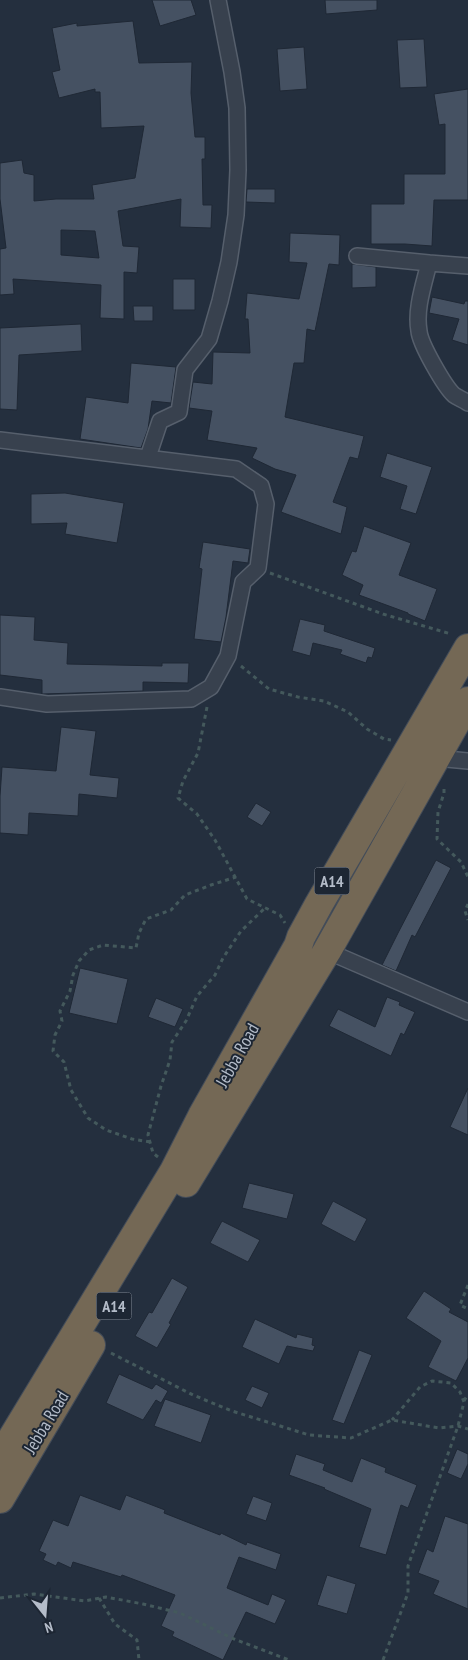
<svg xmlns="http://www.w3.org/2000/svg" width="468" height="1660" viewBox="0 0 468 1660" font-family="'PT Sans Narrow',sans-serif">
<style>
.building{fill:#455162;stroke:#1f2835;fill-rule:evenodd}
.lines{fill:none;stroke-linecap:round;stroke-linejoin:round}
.street-casing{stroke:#565f6c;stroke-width:18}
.highway-casing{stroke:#434c59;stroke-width:30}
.path{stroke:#44595c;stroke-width:3;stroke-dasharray:4 4;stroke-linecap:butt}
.street{stroke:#38414e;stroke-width:15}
.highway{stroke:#746855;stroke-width:28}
.labels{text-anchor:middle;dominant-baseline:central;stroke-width:4;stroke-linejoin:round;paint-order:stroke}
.shield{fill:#1d2633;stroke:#878f9c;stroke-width:1}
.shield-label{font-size:16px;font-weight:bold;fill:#b4bcc9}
.street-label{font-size:18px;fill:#b4bcc9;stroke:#1d2633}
</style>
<rect width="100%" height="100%" fill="#242f3e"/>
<path class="building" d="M152 0H191L196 15 160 26Z
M325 0H377V10L326 14Z
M133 21 139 63 192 62 191 93 195 137H205V159H202L203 205H212L211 228 180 227 181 199 118 211 123 246 139 247 137 273 124 272V319L100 318 101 285 13 279 14 294 0 295V249L6 248 0 199V163L22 160 24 173 34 175V201L56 199H94L92 185 135 178 144 126 101 128 100 92H95V89L59 98 52 72 60 70 52 28 77 23V26ZM61 230 95 231 99 258 61 255Z
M424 39 427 87 400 88 397 40Z
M304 47 307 89 280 91 277 49Z
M468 89V200H434L432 246 405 244H371V204H404V174H445V124L439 125 434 94Z
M247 189H275V203L246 202Z
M290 233 340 235 339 265 329 264 315 331 307 329 304 363H294L285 417 364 436 358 459 350 457 333 502 347 507 341 534 281 512 296 475 275 469 252 458 257 448 207 440 212 411 189 408 193 382 212 384 213 352 250 353 248 319H245L247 293 299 299 307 263 289 262Z
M352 264 376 267V287L352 288Z
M173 279H195V310H173Z
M432 297 464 304 465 301H468V345L452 340 459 319 429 313Z
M133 306H153V321H134Z
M81 324 82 351 19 355 17 410 0 409V328Z
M131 363 176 367 171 403 152 401 148 429 141 448 80 439 86 397 128 403Z
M387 453 432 467 416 514 400 509 407 486 380 477Z
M65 493 124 503 117 543 65 534 67 523 31 524V494Z
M364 526 411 543 399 575 437 589 425 621 408 614V613L359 595 363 585 342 575 352 551 356 552Z
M203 542 250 549 248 563 233 561 226 617 221 642 194 639 202 569 199 568Z
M0 615 35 617 34 640 68 643 67 664 162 666V663H189L188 683 143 682V691L42 694V680L0 675Z
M300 619 325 625 324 631 375 648 372 658 368 657 366 663 340 654 342 650 313 643 310 656 292 651Z
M61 727 96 731 90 775 119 778 117 798 79 794 78 816 29 813 28 835 0 833V796L2 767 56 771Z
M256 803 271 812 262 826 247 817Z
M436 860 451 868 415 937 412 935 396 971 382 965 398 933Z
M80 968 128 979 117 1024 69 1013Z
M387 997 400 1002 399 1005 415 1012 404 1035 401 1033 391 1056 329 1026 338 1009 375 1027Z
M156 998 183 1009 175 1027 148 1017Z
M468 1088V1135L450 1127Z
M249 1183 294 1194 287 1219 242 1208Z
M333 1201 367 1219 355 1242 321 1224Z
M222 1221 260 1240 248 1262 210 1243Z
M172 1278 188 1287 169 1323 171 1324 157 1348 135 1336 149 1312 152 1313Z
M424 1291 451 1309 449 1312 468 1322V1358L456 1381 428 1367 441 1341 406 1318Z
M255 1319 296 1338 297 1334 313 1338 312 1345 315 1346 313 1351 287 1346 279 1364 242 1347Z
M359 1350 372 1355 344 1424 332 1420Z
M119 1374 152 1389 156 1384 168 1391 161 1403 156 1400 143 1420 106 1403Z
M252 1386 269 1393 262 1408 245 1400Z
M165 1399 211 1415 201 1443 154 1426Z
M457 1449 468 1454V1464L461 1479 447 1473Z
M296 1454 325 1464 323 1470 352 1482 361 1458 386 1468 385 1472 417 1485 408 1508 401 1505 386 1555 359 1547 371 1509 324 1489 325 1488 289 1475Z
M80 1495 120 1510 126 1495 165 1510 164 1513 220 1535 221 1533 246 1545 247 1542 281 1554 276 1570 239 1557 227 1588 268 1605 272 1594 286 1600 275 1624 246 1612 223 1660 172 1636 174 1632 161 1626 175 1595 122 1575 121 1577 73 1562 71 1568 58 1562 56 1566 43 1560 46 1554 39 1551 53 1520 68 1526Z
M253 1496 272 1503 266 1521 246 1514Z
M445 1516 468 1524V1609L433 1594 439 1581 418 1573 427 1549 433 1552Z
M327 1575 356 1584 347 1614 317 1605Z"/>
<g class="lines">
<g class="street-casing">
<path id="street" d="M357 256 429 263
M468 266 429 263C424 284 415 309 419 331 420 344 445 387 454 395 458 398 464 400 468 403
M0 440 236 469 261 486 266 504 258 568 243 582 228 656 211 687 191 699 47 704 0 697
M148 457 160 421 179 412 185 370 209 339 220 301 229 262 236 215 238 170 237 108 232 72 218 0
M436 758 468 761
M327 951 468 1012"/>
</g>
<g class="highway-casing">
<path id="highway" d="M186 1183 327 951 468 701
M0 1458 174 1171 202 1116 298 946 301 937 319 904 468 648
M0 1499 91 1345"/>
</g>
<path class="path" d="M270 573 383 614 451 634
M241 666 269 689 298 697 324 701 348 712 367 729 384 739 391 740
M207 707 198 753 183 781 178 798 197 814 215 840 247 899 280 915 285 923
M444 789V793L438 812 437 839 461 862 468 877
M468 904 465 911 468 920
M150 1142 132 1139 106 1130 88 1118 71 1090 64 1062 53 1051 55 1035 62 1021 60 1011 70 991 73 975 79 961 89 950 103 945 136 948 139 933 146 919 171 910 185 895 211 885 236 877
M158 1157 153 1153 148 1135 161 1086 170 1060 172 1042 186 1021 197 996 215 975 223 958 241 931 265 908
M468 1285 460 1305 468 1309
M111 1353 193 1395 232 1411 309 1435 351 1438 392 1420 439 1428 458 1426 468 1429
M464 1401 468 1394
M0 1598 34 1594 85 1601 106 1597 143 1604 180 1613 234 1639 289 1660
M99 1598 115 1624 137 1640 139 1660
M383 1660 408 1593V1566L458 1426 464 1402 460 1392 451 1383 432 1381 420 1387 392 1420"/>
<use href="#street" class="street"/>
<use href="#highway" class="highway"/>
</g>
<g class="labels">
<g class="shield">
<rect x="314.5" y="867.5" width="35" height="27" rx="4"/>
<rect x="96.5" y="1292.5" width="35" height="27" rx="4"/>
</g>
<g class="shield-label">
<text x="332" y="881">A14</text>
<text x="114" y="1306">A14</text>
</g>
<g class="street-label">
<text transform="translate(237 1055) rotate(-61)">Jebba Road</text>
<text transform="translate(46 1422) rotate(-59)">Jebba Road</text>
</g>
</g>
<g transform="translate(45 1615) rotate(163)" stroke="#1d2633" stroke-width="4" paint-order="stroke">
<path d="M0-4L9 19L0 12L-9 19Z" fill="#b4bcc9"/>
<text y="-8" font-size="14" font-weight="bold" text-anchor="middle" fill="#b4bcc9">N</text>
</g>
</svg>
